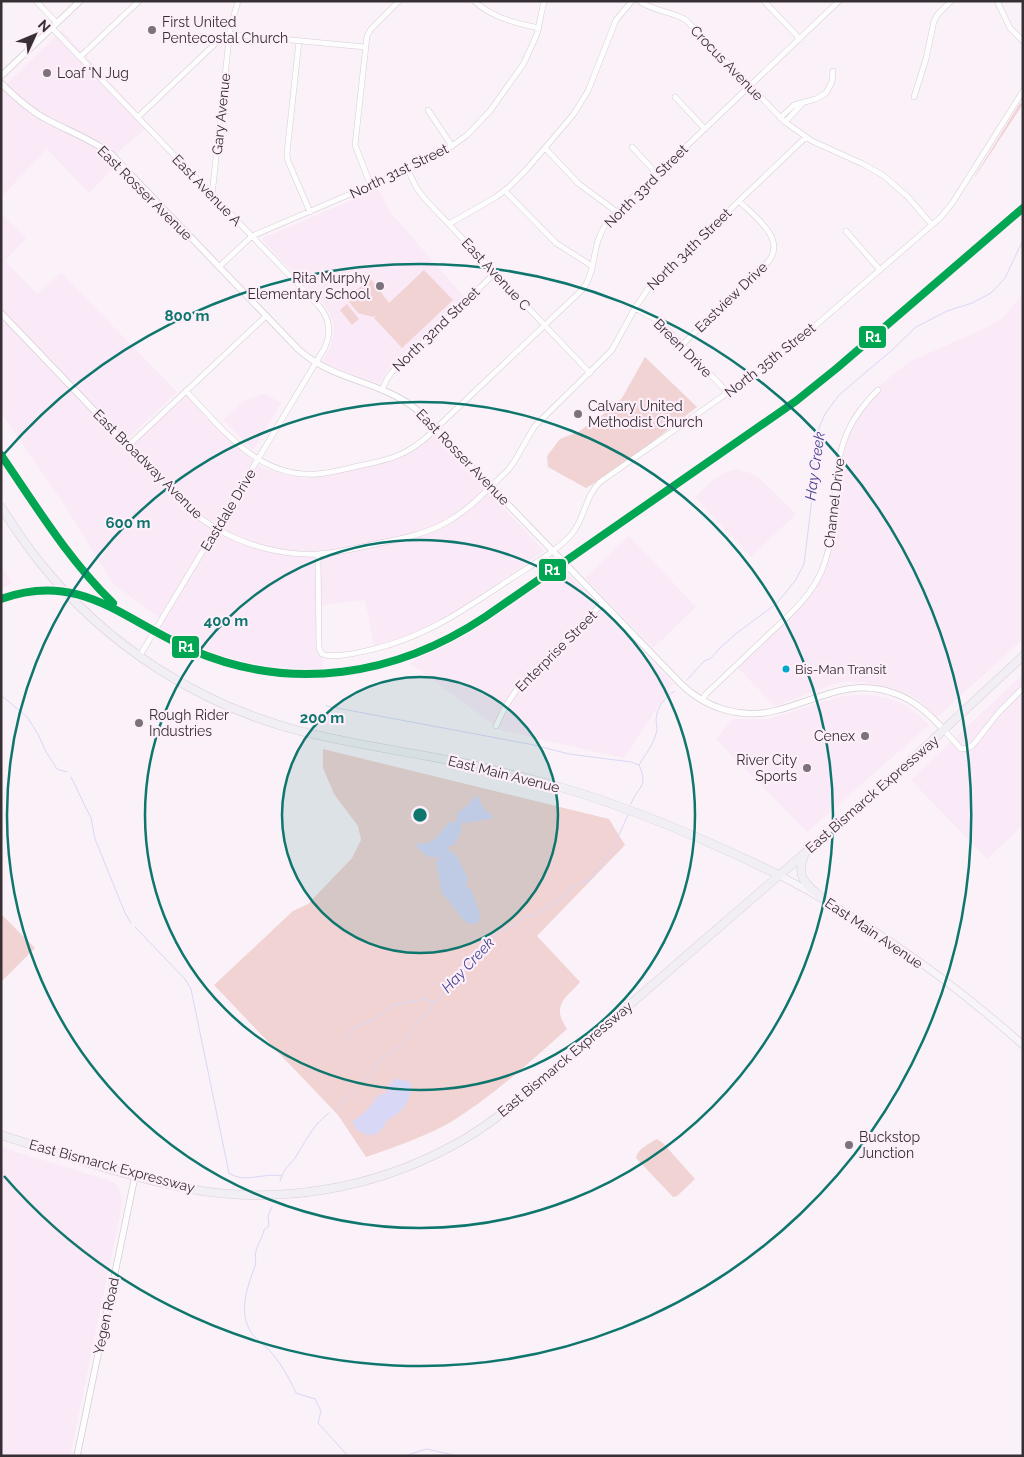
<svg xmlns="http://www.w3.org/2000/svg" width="1024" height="1457" viewBox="0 0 1024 1457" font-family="Raleway,sans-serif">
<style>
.built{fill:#fae9f6}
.green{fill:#f1d3d3}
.water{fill:#d8d8f6}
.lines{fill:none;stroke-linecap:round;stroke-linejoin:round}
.stream{stroke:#d8d8f6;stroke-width:1}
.minor-casing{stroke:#d5ced4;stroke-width:6}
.tertiary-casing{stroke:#d5ced4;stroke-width:7}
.secondary-casing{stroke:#d5ced4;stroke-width:8}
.primary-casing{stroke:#d5d1d4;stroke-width:9}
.minor{stroke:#fefdfe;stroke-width:5}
.tertiary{stroke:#fefdfe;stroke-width:5.5}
.secondary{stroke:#f8f5fa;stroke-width:7}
.primary{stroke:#f2eef5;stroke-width:8}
.rail-1-casing{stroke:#fdeffa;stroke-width:11}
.rail-1{stroke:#00a651;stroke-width:8}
.ring{fill:none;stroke:#0f766e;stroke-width:2.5}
.poi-dot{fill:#7b7379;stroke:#fdeffa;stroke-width:2}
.bus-dot{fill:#00a9ce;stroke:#fdeffa;stroke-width:2}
.labels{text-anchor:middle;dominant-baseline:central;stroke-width:4.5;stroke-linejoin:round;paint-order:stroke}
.bus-label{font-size:13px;fill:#362f34;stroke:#fdeffa;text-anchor:start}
.poi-label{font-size:14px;fill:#362f34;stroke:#fdeffa;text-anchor:start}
.street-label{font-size:14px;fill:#362f34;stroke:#fdeffa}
.water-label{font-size:15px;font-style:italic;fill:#464591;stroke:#fdeffa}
.centre{fill:#0f766e;stroke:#fdeffa;stroke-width:2.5}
.ring-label{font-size:15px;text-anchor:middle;font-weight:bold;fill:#0f766e;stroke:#fdeffa;stroke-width:4.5;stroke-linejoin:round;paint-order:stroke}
.line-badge{stroke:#fdeffa;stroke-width:2}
.badge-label{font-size:14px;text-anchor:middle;font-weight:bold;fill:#fff}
</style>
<rect width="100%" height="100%" fill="#faf2f8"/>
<path class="built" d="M62 30 150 125 120 150 113 169 89 193 47 149 1 197V90Z
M378 189 391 213 464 297 390 367 384 375 380 384 343 371 322 362 331 346 333 336 334 326 330 313 324 304 263 241V238Z
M1 214 26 238 5 261 37 294 61 273 177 392 127 439 132 445 186 395 234 445 259 466 268 470 305 479 390 462 406 456 416 450 434 434 544 551 469 603 433 626 409 635 374 646 365 600 321 605 323 677H269L226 666 192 655 154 638 164 621 114 585 64 504 1 413Z
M1023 293V639L937 717 922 702 908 694 891 688 861 682 846 681 834 684 775 706 734 664 794 608 811 586 822 565 830 520 835 454 853 413 873 391 909 362 988 327 1005 316Z
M265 394 281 403 253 450 223 420 245 400Z
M737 469 750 473 760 479 796 514 751 557 695 497 712 481 724 473Z
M629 536 696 607 653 648 585 578Z
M1 566 12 583 1 589Z
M563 569 673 684 624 758 500 730 410 663 491 618Z
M1023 674V825L987 859 911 780Z
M859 695H871L889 699 903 704 919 715 929 725 807 832 716 739 733 719H768L843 696Z
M1 1147 113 1182 117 1186 122 1199 121 1210 70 1456H1Z"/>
<path class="green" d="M1020 103 1023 104 975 177V176Z
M424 270 453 300 402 348 374 318 376 315 373 317 358 313 346 298 371 279 389 303Z
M347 304 359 319 352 325 340 310Z
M645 357 697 407 615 471 586 488 548 467 547 456 560 439 578 432 600 417 622 398Z
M323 749 609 819 625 845 537 936 580 982C565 999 551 1005 567 1029 531 1061 493 1096 451 1122 424 1137 395 1147 366 1157L338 1115 214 985 293 911 308 904 352 858 361 840 358 826 334 794 323 768Z
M1 914 35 948 3 980 1 979Z
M657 1139 663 1143 695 1179 677 1196 673 1197 636 1158C638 1148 649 1144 657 1139Z"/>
<path class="water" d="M476 796H478L483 808 494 818 467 823 464 821 460 826 462 829 455 844 448 847 450 852 455 853 468 879 466 886 470 888 480 913 479 921C476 924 471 925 467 923 461 919 451 901 442 894L436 862 439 857 438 856 433 858C426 856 420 851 416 845L417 843C431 848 441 832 449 822H455L457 819V813L468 805Z
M395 1079 404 1080 411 1083C412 1094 406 1108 397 1114 394 1117 390 1117 387 1121 382 1127 381 1135 370 1135 365 1135 360 1132 356 1129L352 1121C359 1119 374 1104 377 1096L386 1093 390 1084Z"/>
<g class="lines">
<path class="stream" d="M687 680 704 661 710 659 720 648 738 632 776 604 795 581 804 564 811 507 816 435 825 414 839 395 891 351 916 327 947 311 972 303 991 293 1005 278 1023 240
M1 695 27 717 38 734 46 752 57 769 67 772
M326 706 534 745 569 754 631 762 639 765
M71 777 91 818 95 839 125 913 131 923
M631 804C638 785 649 788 639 765 645 755 653 745 656 734 658 729 656 724 656 719 657 707 665 696 675 691
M135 927 185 979 191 989 229 1173C245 1184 264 1172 282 1176
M350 1041 348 1034 351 1030 375 1019 393 1005 425 999 434 1003
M335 1110 367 1078 380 1060 401 1045 434 1003 439 999 443 990 463 974 491 937 517 923 524 916 535 915 566 895 569 890 582 882 590 880 613 848 628 815
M280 1181C285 1166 287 1169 295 1158 306 1141 312 1126 329 1113
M272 1207 268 1216 269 1226 264 1230C262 1239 258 1243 256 1251 254 1256 257 1262 255 1266 247 1288 237 1314 253 1335 257 1340 263 1344 267 1348 280 1361 288 1376 296 1393L315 1399 321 1411 318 1423 348 1456
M404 1456 427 1449 457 1456"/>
<g class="minor-casing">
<path id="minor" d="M36 1 57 23
M474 1C493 18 515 23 539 28
M639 1C653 11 671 11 686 20L785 122 812 141 863 164 884 176 908 197 932 225
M764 1 800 39
M997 1 1010 28 1023 41
M52 28 319 306C330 319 332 333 324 349L139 657
M229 34 365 47
M299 41 287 153 288 161 310 212
M80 57 139 1
M675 97 705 129
M914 97 926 59 934 21 938 14 951 1
M428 110 452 146
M138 117 219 40 229 34
M780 118 794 105 816 99 826 93 832 82 833 71
M785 122 803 103
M632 147 657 174
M545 148 579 184 617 212
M408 170 416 187 425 199 590 373
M371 186 355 145 367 36 371 29 399 1
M505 191 556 243 592 266
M212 195 230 30 238 1
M449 224 496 197 509 187 526 170 573 115 588 91 616 20 632 1
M846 231 880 270
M219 267 252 236 402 172 452 146 467 135 490 111 524 63 537 34 544 1
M635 308 653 318 667 329 728 393
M266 316 128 446C156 474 182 509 217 529 247 546 284 556 319 554 338 553 356 548 375 544 400 539 424 535 447 522 470 509 488 489 508 470L514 462 534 427 612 350 635 308 650 286 806 137
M682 345 768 262C787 239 755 217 739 201
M382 390 387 379 392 372 495 273
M186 391C223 429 257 478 317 474 331 473 345 469 358 466 388 460 407 456 430 434L584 288C598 266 590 244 609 220L839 1
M318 554 319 648 322 654 325 655C340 657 356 653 370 650 424 638 464 610 509 580 530 566 553 554 571 535 585 519 585 496 600 482L766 366 808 332 941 217 953 202 1023 91
M702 700 706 694C726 675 747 655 767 636 788 616 811 597 822 570 829 553 831 536 833 518 838 463 836 431 878 390
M496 726 505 707 519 686 603 603
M944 730 961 749 968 748 973 745 999 712 1023 688"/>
</g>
<g class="tertiary-casing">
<path id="tertiary" d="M1 76 80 1
M1 83C15 97 29 110 46 119 68 131 91 139 111 154L298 349C334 382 381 380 417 410L680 683C706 709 743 720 778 710 820 699 851 677 896 694 916 701 930 715 944 730
M1 313 128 446
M77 1456 135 1176"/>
</g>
<g class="secondary-casing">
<path id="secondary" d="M779 875C867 921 949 979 1023 1045"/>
</g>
<g class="primary-casing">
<path id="primary" d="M1 507C14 527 27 547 42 565 107 645 196 703 296 730 346 743 397 750 448 760 476 765 503 772 531 779 617 801 699 836 779 875
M805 853C795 878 805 883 823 899
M1 1135C63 1154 126 1177 190 1189 278 1205 372 1189 450 1147 479 1132 505 1112 530 1091L895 775 1023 656"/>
</g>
<use href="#minor" class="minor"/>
<use href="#tertiary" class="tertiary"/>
<use href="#secondary" class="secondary"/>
<use href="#primary" class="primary"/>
<g class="rail-1-casing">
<path id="rail-1" d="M1 455C36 506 68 559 113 603
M1 599C81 570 124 621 192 650 292 693 396 676 485 617L796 401 837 368 1023 208"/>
</g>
<use href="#rail-1" class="rail-1"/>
</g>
<circle cx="420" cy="815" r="138" fill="#0f766e" fill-opacity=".12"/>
<g class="ring">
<circle cx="420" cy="815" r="138"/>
<circle cx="420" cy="815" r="275"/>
<circle cx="420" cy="815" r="413"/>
<path d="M4 454A551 551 0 1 1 4 1176"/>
</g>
<g class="poi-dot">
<circle cx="152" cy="30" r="5"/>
<circle cx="47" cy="73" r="5"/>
<circle cx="380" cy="286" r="5"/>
<circle cx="578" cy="414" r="5"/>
<circle cx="139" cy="723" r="5"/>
<circle cx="865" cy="736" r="5"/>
<circle cx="807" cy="768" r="5"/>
<circle cx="849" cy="1145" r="5"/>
</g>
<circle class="bus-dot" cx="786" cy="669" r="4.5"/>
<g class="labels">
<g class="bus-label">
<text x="795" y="669">Bis-Man Transit</text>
</g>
<g class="poi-label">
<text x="162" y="22">First United<tspan x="162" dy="16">Pentecostal Church</tspan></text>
<text x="57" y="73">Loaf 'N Jug</text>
<text x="370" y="278" text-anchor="end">Rita Murphy<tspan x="370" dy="16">Elementary School</tspan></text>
<text x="588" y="406">Calvary United<tspan x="588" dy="16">Methodist Church</tspan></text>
<text x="149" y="715">Rough Rider<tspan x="149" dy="16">Industries</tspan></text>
<text x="855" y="736" text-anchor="end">Cenex</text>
<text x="797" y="760" text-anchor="end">River City<tspan x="797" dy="16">Sports</tspan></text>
<text x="859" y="1137">Buckstop<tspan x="859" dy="16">Junction</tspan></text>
</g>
<g class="street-label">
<text transform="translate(727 63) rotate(46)">Crocus Avenue</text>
<text transform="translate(221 114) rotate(-84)">Gary Avenue</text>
<text transform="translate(399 171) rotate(-26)">North 31st Street</text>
<text transform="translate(646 186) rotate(-45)">North 33rd Street</text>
<text transform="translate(207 190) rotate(46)">East Avenue A</text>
<text transform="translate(145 193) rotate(45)">East Rosser Avenue</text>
<text transform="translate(689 249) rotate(-44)">North 34th Street</text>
<text transform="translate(496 274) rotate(47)">East Avenue C</text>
<text transform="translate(731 297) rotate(-44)">Eastview Drive</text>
<text transform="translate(436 329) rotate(-44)">North 32nd Street</text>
<text transform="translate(683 348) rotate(45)">Breen Drive</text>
<text transform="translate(770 360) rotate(-38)">North 35th Street</text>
<text transform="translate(463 457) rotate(46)">East Rosser Avenue</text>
<text transform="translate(148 464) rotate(45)">East Broadway Avenue</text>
<text transform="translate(834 503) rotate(-83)">Channel Drive</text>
<text transform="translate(228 510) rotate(-59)">Eastdale Drive</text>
<text transform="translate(556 651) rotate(-45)">Enterprise Street</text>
<text transform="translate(504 774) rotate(14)">East Main Avenue</text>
<text transform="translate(872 794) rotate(-41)">East Bismarck Expressway</text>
<text transform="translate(874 933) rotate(34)">East Main Avenue</text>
<text transform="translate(565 1059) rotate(-40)">East Bismarck Expressway</text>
<text transform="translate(112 1166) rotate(15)">East Bismarck Expressway</text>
<text transform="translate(106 1316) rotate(-78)">Yegen Road</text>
</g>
<g class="water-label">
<text transform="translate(815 466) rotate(-82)">Hay Creek</text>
<text transform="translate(468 965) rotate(-47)">Hay Creek</text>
</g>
</g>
<circle cx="420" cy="815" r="8" class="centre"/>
<g class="ring-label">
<text x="187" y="321">800 m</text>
<text x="128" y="528">600 m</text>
<text x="226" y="626">400 m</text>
<text x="322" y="723">200 m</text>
</g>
<g class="line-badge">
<rect x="858" y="325" width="29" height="24" rx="5" fill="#00a651"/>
<rect x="538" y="558" width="29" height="24" rx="5" fill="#00a651"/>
<rect x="171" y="635" width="29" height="24" rx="5" fill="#00a651"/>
</g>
<g class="badge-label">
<text x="873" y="342">R1</text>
<text x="552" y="575">R1</text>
<text x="186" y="652">R1</text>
</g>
<rect width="1024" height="1457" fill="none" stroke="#362f34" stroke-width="5"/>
<g transform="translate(35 35) rotate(46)" stroke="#fdeffa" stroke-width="4" paint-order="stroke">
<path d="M0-4L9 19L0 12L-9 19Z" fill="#362f34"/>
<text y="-8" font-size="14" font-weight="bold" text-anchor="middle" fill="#362f34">N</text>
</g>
</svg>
